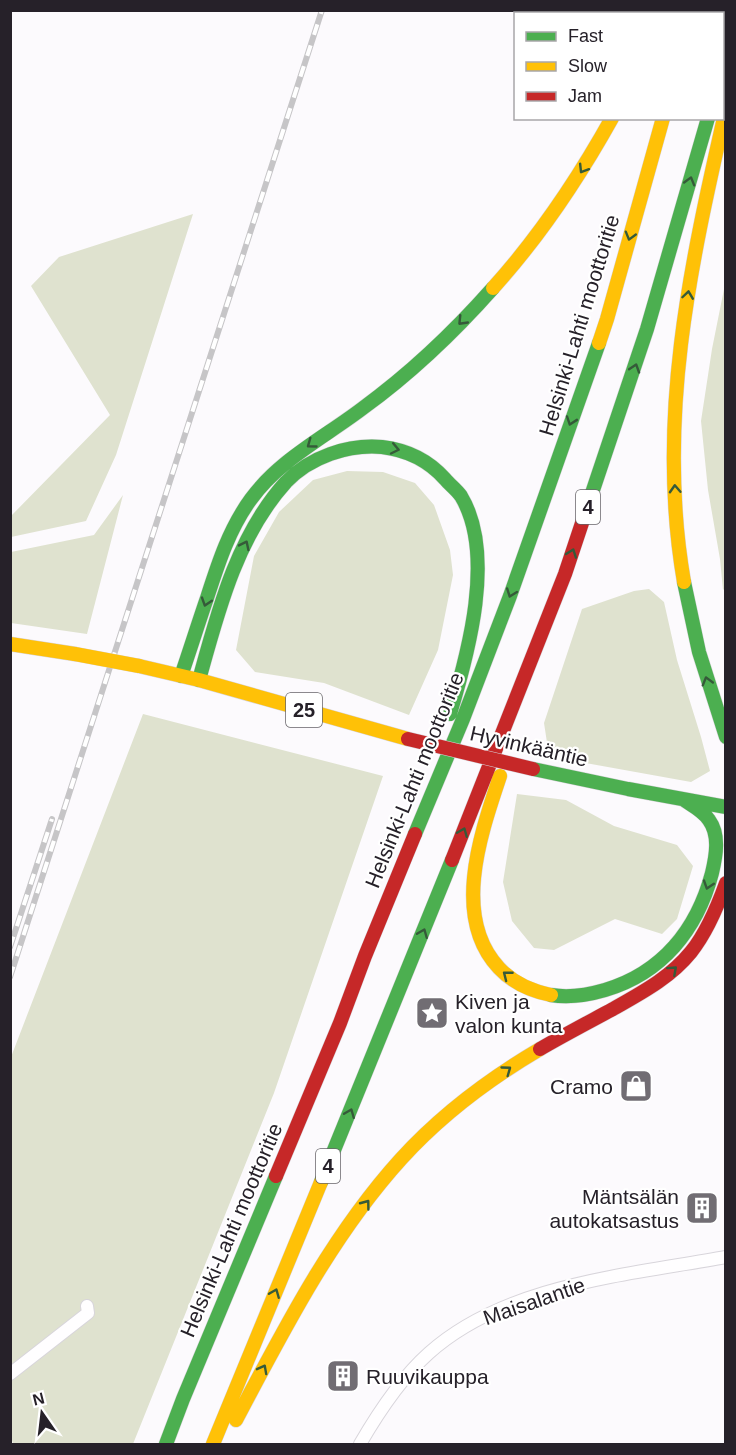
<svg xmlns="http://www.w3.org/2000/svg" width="736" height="1455" viewBox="0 0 736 1455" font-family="Arial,sans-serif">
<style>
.forest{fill:#dfe2cf}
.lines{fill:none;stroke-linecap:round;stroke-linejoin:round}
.street-casing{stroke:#d8d5db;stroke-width:14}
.fast-casing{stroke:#d8d5db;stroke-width:15}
.slow-casing{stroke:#d8d5db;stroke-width:15}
.jam-casing{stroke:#d8d5db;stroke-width:15}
.street{stroke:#fffeff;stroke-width:12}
.fast{stroke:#4caf50;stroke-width:14}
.slow{stroke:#ffc107;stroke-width:14}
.jam{stroke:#c62828;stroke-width:14}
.rail-casing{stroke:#c6c5c7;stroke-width:6}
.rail{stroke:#fff;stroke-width:4;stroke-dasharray:11;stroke-linecap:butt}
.slow-bridge-casing{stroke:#d8d5db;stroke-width:15;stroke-linecap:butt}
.jam-bridge-casing{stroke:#d8d5db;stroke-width:15;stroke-linecap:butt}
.slow-bridge{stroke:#ffc107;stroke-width:14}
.jam-bridge{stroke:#c62828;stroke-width:14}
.oneway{stroke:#355a39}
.labels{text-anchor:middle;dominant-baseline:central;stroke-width:4.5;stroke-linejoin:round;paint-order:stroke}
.shield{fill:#fff;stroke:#676469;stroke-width:1.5}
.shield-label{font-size:20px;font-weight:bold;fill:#262129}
.street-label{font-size:21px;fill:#262129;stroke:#fff}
.poi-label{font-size:21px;fill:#262129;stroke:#fff;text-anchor:start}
</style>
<rect width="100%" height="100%" fill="#fcfafd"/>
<path class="forest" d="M193 214 116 455 86 521 11 537V516L110 415 31 286 59 257Z
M725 284 726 587 723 590 720 559 708 490 701 421 712 349Z
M347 471 383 472 415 483 434 505 450 550 453 575 438 650 409 715 324 683 255 672 236 650 254 556 279 512 313 480Z
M123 495 87 634 11 623V552L94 535Z
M649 589 664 602 677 660 701 737 710 771 691 782 580 762 548 749 544 723 582 609 634 591Z
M143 714 383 776 274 1093 133 1444H13L11 1437V1057Z
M517 794 566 800 614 826 677 845 693 866 677 919 662 934 615 919 554 950 534 948 512 921 503 882Z"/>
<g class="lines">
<g class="street-casing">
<path id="street" d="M10 1374 88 1313 87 1306
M360 1444C378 1413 402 1377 429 1353 506 1284 628 1275 726 1257"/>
</g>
<g class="fast-casing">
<path id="fast" d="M662 14 663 10
M690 14 691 10
M722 65 726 54
M586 511 647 329 708 118
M684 582 699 652 726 737
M181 676C190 650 198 624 207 598 218 564 229 529 251 499 279 460 325 437 363 408 411 373 454 332 493 288
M199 680C218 611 237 536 286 482 310 457 348 444 382 447 407 450 429 461 445 479 450 485 457 490 461 496 496 554 468 654 450 714
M533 769 628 789 726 807
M415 834 463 719 510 596 599 343
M551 995C569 998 588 995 605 990 662 973 697 930 712 873 716 856 720 835 709 820 703 811 693 806 684 800
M321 1182 452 860
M166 1444 183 1399 276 1176"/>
</g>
<g class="slow-casing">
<path id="slow" d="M493 288C540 236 578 179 612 118
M599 343 607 319 663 118
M684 582C656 421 690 266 726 109
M10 644 75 654
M139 666 199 680 408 739
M500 776C481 833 451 917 499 968 513 983 531 991 551 995
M236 1420C284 1329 332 1235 401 1159 441 1115 489 1079 540 1049
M213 1444 321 1182"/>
</g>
<g class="jam-casing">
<path id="jam" d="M452 860 565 574 586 511
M540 1049C564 1035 589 1022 613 1009 641 993 670 978 691 952 707 932 717 908 726 883
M276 1176 340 1023 365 956 415 834"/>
</g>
<use href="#street" class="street"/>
<use href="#fast" class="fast"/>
<use href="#slow" class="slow"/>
<use href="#jam" class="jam"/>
<g class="rail-casing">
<path id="rail" d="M10 947 52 819
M10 977 322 10"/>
</g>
<use href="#rail" class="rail"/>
<g class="slow-bridge-casing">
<path id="slow-bridge" d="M75 654 139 666"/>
</g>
<g class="jam-bridge-casing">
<path id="jam-bridge" d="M408 739 533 769"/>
</g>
<use href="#slow-bridge" class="slow-bridge"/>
<use href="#jam-bridge" class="jam-bridge"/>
</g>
<defs><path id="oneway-chevron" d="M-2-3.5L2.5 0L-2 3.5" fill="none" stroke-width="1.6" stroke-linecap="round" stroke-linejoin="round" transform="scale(1.5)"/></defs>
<g class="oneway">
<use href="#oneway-chevron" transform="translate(583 169) rotate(122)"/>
<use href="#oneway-chevron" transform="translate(690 181) rotate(-74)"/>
<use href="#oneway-chevron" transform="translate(630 236) rotate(106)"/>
<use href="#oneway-chevron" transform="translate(688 295) rotate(-82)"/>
<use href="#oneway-chevron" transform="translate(462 321) rotate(134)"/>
<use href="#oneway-chevron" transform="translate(635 368) rotate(-72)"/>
<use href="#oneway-chevron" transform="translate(571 421) rotate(109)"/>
<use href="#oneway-chevron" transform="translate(311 444) rotate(144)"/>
<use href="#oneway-chevron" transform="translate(395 449) rotate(12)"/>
<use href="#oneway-chevron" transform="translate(675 489) rotate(-93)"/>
<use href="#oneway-chevron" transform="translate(245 545) rotate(-64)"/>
<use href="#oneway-chevron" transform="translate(572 553) rotate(-70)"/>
<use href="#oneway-chevron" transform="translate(511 593) rotate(110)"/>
<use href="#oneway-chevron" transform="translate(206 602) rotate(108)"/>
<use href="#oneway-chevron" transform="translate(707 681) rotate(-106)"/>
<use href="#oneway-chevron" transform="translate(463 832) rotate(-68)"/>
<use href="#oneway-chevron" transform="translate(708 885) rotate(108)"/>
<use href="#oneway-chevron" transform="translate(423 933) rotate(-68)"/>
<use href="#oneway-chevron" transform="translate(673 970) rotate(-42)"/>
<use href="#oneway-chevron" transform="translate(507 975) rotate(-142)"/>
<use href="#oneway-chevron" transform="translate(507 1070) rotate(-36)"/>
<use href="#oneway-chevron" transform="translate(350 1113) rotate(-68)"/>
<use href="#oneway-chevron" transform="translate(366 1204) rotate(-53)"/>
<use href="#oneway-chevron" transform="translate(275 1293) rotate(-68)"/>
<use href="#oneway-chevron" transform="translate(263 1369) rotate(-62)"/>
</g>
<defs>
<g id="sight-square" transform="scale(1.725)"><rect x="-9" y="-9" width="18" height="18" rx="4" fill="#716d73" stroke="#fff"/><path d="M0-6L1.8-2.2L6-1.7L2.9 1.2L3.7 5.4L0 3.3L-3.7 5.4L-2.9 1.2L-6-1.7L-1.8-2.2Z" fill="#fff"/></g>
<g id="shop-square" transform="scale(1.725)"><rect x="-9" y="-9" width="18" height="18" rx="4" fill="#716d73" stroke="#fff"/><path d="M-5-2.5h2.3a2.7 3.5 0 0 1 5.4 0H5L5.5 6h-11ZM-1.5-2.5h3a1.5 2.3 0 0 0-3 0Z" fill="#fff"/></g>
<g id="building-square" transform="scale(1.725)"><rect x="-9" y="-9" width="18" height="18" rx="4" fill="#716d73" stroke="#fff"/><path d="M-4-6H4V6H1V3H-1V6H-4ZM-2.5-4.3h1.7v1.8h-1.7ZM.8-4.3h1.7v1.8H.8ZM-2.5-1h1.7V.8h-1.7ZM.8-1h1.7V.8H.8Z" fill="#fff"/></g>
</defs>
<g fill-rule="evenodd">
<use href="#sight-square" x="432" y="1013"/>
<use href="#shop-square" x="636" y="1086"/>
<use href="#building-square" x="702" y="1208"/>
<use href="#building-square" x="343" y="1376"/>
</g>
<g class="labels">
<g class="shield">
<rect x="576" y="490" width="24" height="34" rx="4.5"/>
<rect x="286" y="693" width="36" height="34" rx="4.5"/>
<rect x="316" y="1149" width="24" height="34" rx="4.5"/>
</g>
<g class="shield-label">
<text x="588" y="507">4</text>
<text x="304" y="710">25</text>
<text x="328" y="1166">4</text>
</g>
<g class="street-label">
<text transform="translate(579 325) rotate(-73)">Helsinki-Lahti moottoritie</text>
<text transform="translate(529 746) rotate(13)">Hyvinkääntie</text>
<text transform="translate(414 780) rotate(-68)">Helsinki-Lahti moottoritie</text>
<text transform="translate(231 1230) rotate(-67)">Helsinki-Lahti moottoritie</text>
<text transform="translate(534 1301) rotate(-19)">Maisalantie</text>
</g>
<g class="poi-label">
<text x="455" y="1001">Kiven ja<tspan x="455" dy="24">valon kunta</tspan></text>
<text x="613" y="1086" text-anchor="end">Cramo</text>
<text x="679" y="1196" text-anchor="end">Mäntsälän<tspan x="679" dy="24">autokatsastus</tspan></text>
<text x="366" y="1376">Ruuvikauppa</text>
</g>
</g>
<rect width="736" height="1455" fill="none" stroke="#262129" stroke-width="24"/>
<rect x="514" y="12" width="210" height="108" fill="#ffffff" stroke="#a8a6a9" stroke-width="1.5"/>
<rect x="526" y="32" width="30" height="9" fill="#4caf50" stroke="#a8a6a9" stroke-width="1.5"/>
<text x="568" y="42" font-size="18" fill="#262129">Fast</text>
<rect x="526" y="62" width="30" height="9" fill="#ffc107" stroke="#a8a6a9" stroke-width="1.5"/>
<text x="568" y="72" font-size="18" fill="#262129">Slow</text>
<rect x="526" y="92" width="30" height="9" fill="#c62828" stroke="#a8a6a9" stroke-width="1.5"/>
<text x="568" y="102" font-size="18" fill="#262129">Jam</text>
<g transform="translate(42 1413) rotate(346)" stroke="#ffffff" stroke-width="4.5" paint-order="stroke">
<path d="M0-4.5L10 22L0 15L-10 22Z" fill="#262129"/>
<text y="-9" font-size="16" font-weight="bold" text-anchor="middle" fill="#262129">N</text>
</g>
</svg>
